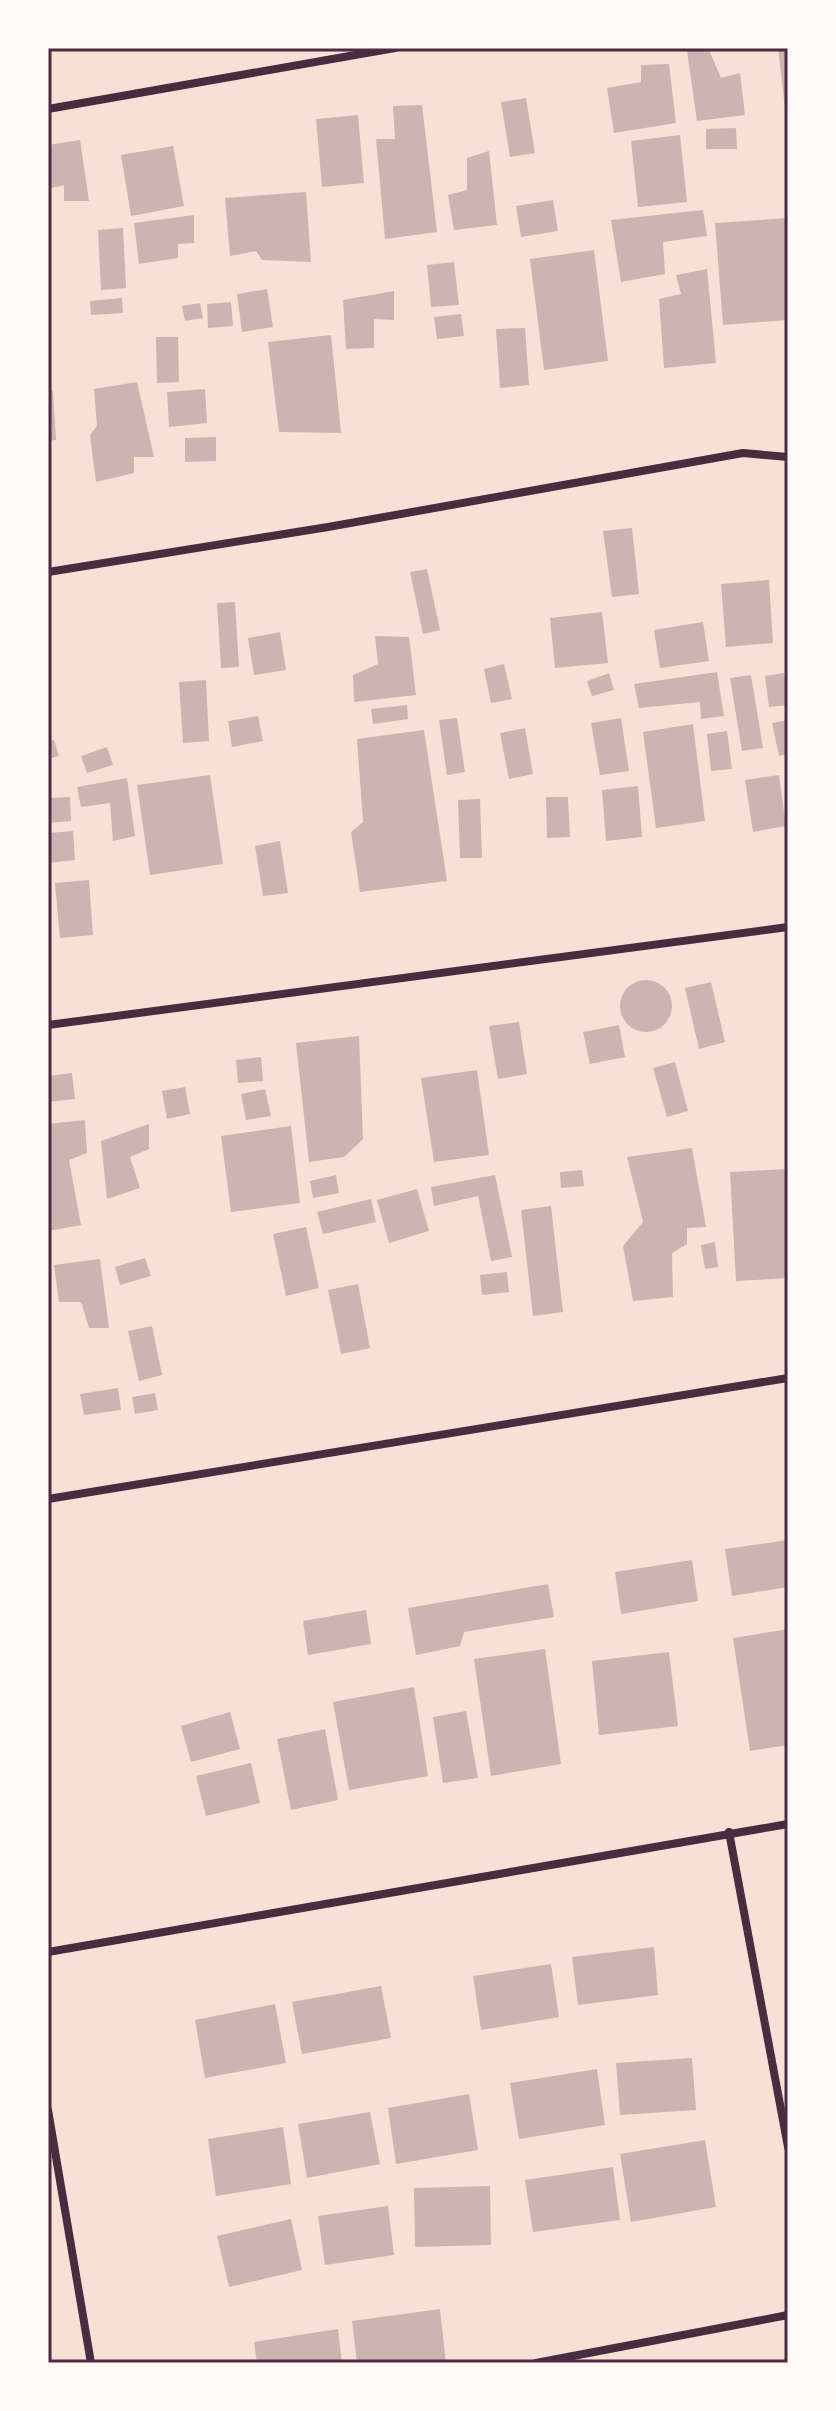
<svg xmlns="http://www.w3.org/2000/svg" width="836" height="2411" viewBox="0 0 836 2411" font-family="Manrope,sans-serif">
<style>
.building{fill:#ccb4b1}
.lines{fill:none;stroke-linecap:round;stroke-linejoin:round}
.minor{stroke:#4a2c40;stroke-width:8}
.neatline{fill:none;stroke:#4a2c40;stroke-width:3}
</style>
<rect width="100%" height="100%" fill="#f7e1d7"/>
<path class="building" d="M778 48H788V117H786Z
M709 50 721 78 740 73 745 115 697 121 687 51Z
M669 64 676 123 614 133 607 88 641 82V65Z
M526 98 535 153 510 157 501 102Z
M422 105 437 232 385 239 376 139H395L393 106Z
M358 115 364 183 322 187 316 119Z
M736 128 737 149H706V129Z
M680 135 687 202 638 207 631 141Z
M80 140 89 201H64V185L48 189V145Z
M173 146 184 206 131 216 121 155Z
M489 151 497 225 454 230 448 195 467 190V158Z
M306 192 311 262 262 260 256 251 230 256 225 198Z
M553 200 558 231 521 237 516 206Z
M703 210 707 236 663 242 665 274 621 282 611 220Z
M194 215V243L178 244V258L139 264 134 223Z
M788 218V320L723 325 715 223Z
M123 228 126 288 101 290 98 230Z
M594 250 608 361 544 370 530 259Z
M454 262 459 305 431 307 427 265Z
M707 269 716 363 664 368 659 299 681 294 676 275Z
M267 289 273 327 242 332 237 294Z
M394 291V320L374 319V348L346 349 343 300Z
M122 298 123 313 91 315 90 301Z
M231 302 233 326 208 328 207 304Z
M200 303 203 318 185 321 182 306Z
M461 314 464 336 437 339 434 317Z
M525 328 529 385 500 388 496 329Z
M331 335 341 433 279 432 268 342Z
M156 337H178L179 382 157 383Z
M137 382 154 457H134V473L96 482 90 435 97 426 94 389Z
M48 386 53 391 56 440 48 441Z
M205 389 207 423 169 427 167 392Z
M216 437V461L185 462V438Z
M632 528 639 594 612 597 603 531Z
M427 569 440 630 423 634 410 572Z
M769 580 773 643 726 647 721 584Z
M235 602 239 667 221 668 217 603Z
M602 612 608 663 555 668 550 618Z
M703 622 709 661 660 668 654 630Z
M280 632 286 670 254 675 248 638Z
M375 636 409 637 416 695 354 702 353 675 378 664Z
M504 664 512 699 491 703 484 669Z
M717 672 724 716 701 719 700 702 639 708 634 684Z
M609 673 614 690 592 696 587 681Z
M784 673 788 705 769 707 765 676Z
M751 675 763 748 742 751 730 678Z
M206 680 209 741 183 743 179 682Z
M407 705 408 719 373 724 371 709Z
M258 716 263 741 232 747 228 721Z
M457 718 465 772 447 775 439 720Z
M621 718 629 771 600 775 591 723Z
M788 720V754L779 756 772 723Z
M693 724 705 821 656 828 643 732Z
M525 728 533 774 509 779 500 733Z
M424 730 447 881 360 892 351 832 363 822 357 739Z
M727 731 732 769 711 771 707 734Z
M54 740 59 756 48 759V742Z
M107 747 113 765 87 773 81 756Z
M210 775 223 864 150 875 137 785Z
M779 775 786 826 753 832 745 780Z
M127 778 135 836 113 841 110 803 81 807 77 787Z
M638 786 642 837 606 841 602 790Z
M70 797 71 821 48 823V798Z
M546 797H568L570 837 547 838Z
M480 799 482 858H460L458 800Z
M73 831 75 860 49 863 48 833Z
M280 841 288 893 263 896 255 846Z
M89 880 93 935 60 938 55 883Z
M620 1006a26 26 0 1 1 52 0a26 26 0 1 1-52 0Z
M711 982 725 1042 699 1049 685 988Z
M519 1022 527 1074 498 1079 489 1026Z
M619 1025 625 1057 590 1064 583 1032Z
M359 1036 363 1139 344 1157 309 1162 296 1043Z
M261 1057 263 1081 238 1083 236 1060Z
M675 1062 688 1111 667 1117 653 1068Z
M477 1070 489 1155 434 1162 421 1078Z
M72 1073 75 1099 48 1102V1076Z
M185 1087 190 1114 167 1119 162 1091Z
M265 1089 271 1116 246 1120 241 1094Z
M85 1120 87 1153 69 1160 81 1225 48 1231V1124Z
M149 1124V1149L130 1157 140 1188 107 1199 101 1141Z
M291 1126 300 1203 231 1212 221 1136Z
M692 1148 706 1227 687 1228V1244L672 1253 673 1297 633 1301 623 1246 643 1222 627 1157Z
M788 1169V1278L736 1281 730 1172Z
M582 1170 584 1186 561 1188 560 1172Z
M336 1175 339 1193 313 1198 310 1181Z
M495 1175 512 1257 491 1261 478 1196 434 1206 431 1187Z
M417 1189 429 1231 389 1243 377 1200Z
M371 1199 376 1222 323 1234 317 1212Z
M551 1206 563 1312 533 1316 521 1210Z
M306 1227 319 1288 286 1296 273 1234Z
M715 1242 718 1267 705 1269 701 1245Z
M145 1258 151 1276 120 1285 115 1267Z
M100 1259 109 1328H89L81 1302H59L54 1265Z
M507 1272 509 1292 482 1295 480 1275Z
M358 1284 370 1348 341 1354 328 1290Z
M152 1326 162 1375 139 1381 128 1331Z
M118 1388 121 1410 84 1415 80 1394Z
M155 1393 158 1410 135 1414 132 1397Z
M788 1540V1587L732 1596 725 1549Z
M692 1560 698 1601 621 1614 615 1572Z
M548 1584 554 1617 464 1632 460 1646 416 1655 408 1608Z
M366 1610 371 1644 308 1655 303 1621Z
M788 1629V1745L750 1751 733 1638Z
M545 1649 561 1764 491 1776 474 1659Z
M669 1652 678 1726 599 1735 592 1661Z
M414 1687 428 1776 349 1790 333 1702Z
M466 1711 478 1778 443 1783 433 1717Z
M230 1712 240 1749 191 1762 181 1726Z
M325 1729 338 1800 291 1810 277 1739Z
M251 1763 260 1803 206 1816 196 1776Z
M654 1947 658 1995 578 2005 572 1957Z
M551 1964 559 2017 481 2030 473 1976Z
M381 1986 391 2038 302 2054 292 2002Z
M275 2004 286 2063 205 2078 195 2020Z
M692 2058 696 2110 620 2115 616 2063Z
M597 2069 605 2125 519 2139 510 2083Z
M469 2094 478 2150 396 2164 388 2108Z
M370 2112 380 2164 307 2178 298 2124Z
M283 2127 291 2184 216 2196 208 2139Z
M705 2140 716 2207 631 2222 620 2154Z
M613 2167 620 2220 533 2232 525 2180Z
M490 2186 491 2245 415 2247 414 2188Z
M388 2206 394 2255 325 2265 318 2216Z
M291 2219 302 2270 229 2287 217 2236Z
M440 2309 446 2363H357L352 2321Z
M338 2329 342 2363H257L254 2342Z"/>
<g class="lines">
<path class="minor" d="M48 109 395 48
M48 572 328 527 743 453 788 457
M48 1025 788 927
M48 1499 788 1378
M729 1832 788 2147
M48 1952 788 1824
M48 2110 91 2363
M536 2363 788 2315"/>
</g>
<rect width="836" height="2411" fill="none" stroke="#fffaf5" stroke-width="100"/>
<rect x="50" y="50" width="736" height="2311" class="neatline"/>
</svg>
